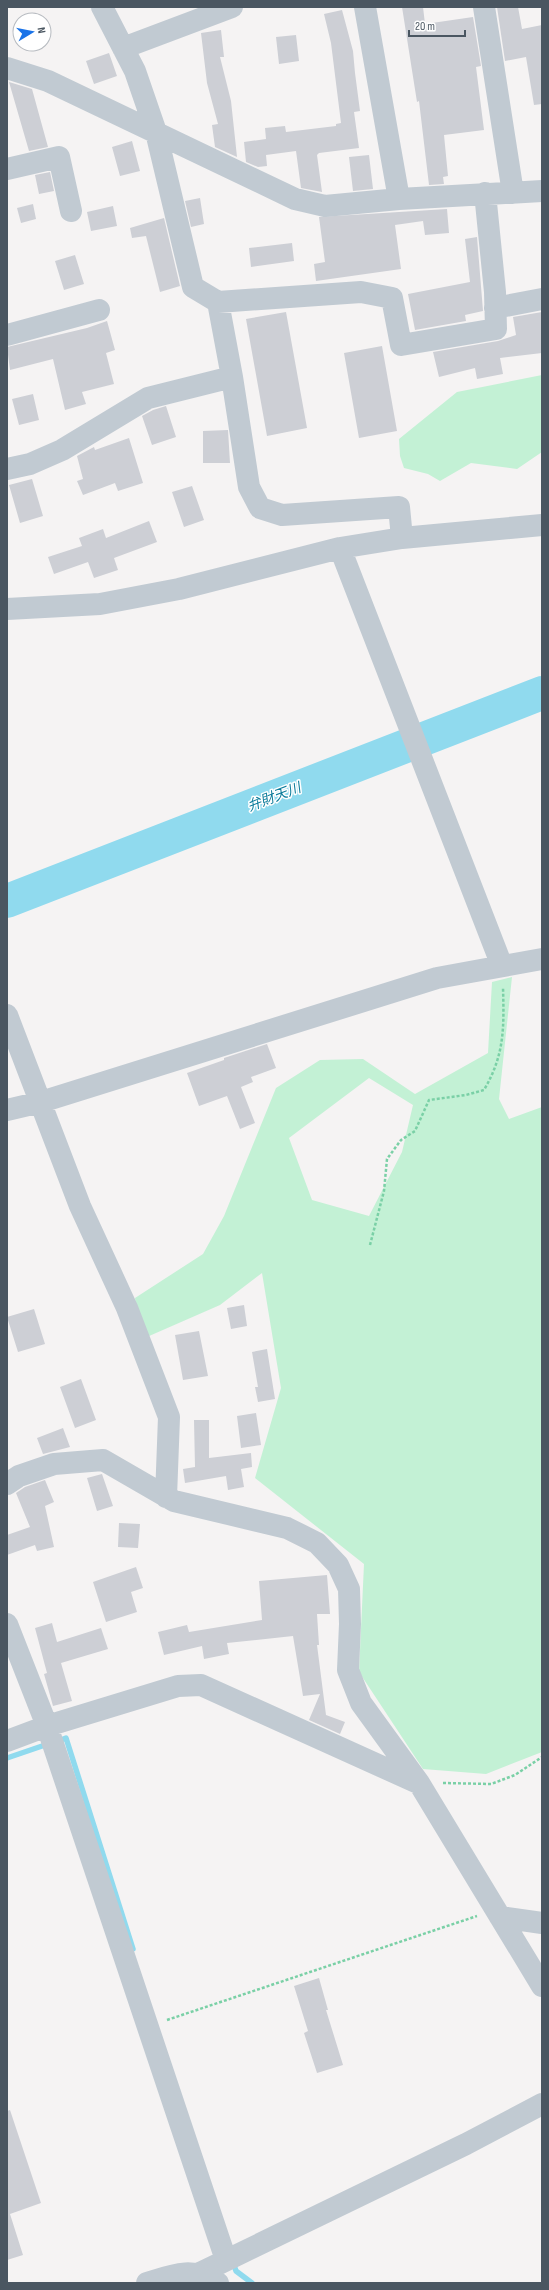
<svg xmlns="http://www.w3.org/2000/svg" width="549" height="2290" viewBox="0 0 549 2290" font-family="'Sofia Sans Condensed','Noto Sans JP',sans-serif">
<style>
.green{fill:#c3f1d5;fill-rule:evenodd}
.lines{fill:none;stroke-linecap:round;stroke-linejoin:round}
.stream{stroke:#90daee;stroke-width:5.5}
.river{stroke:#90daee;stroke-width:34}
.building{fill:#cdcfd5}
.path{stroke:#7ad0a6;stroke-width:2.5;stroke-dasharray:3 2;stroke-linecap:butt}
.minor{stroke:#c1cad2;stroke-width:22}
.labels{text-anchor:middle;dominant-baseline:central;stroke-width:3;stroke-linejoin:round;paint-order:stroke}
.water-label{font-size:14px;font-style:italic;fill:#0c7c9b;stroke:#fff}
</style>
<rect width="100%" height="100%" fill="#f5f3f3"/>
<path class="green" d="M542 375V452L517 469 471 463 440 481 428 474 404 468 400 456 399 439 457 392Z
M512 977 499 1099 509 1119 542 1107V1752L486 1774 423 1769 359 1672 364 1564 255 1478 281 1388 262 1273 220 1305 140 1340 135 1298 203 1254 224 1216 276 1088 320 1060 363 1059 415 1094 488 1053 492 982ZM369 1078 413 1105 402 1152 369 1216 312 1200 289 1138Z"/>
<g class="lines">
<path class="stream" d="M56 1742 66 1738 133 1949
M7 1758 48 1744
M233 2262 236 2271 252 2283"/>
<path class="river" d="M7 901 542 693"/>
</g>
<path class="building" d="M402 7H423L425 24 473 17 481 66 476 67 484 130 444 135 448 176 443 177 444 184 429 185 419 101 417 102Z
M497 7H518L522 29 542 25V104L534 105 526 57 505 61Z
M342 10 353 51 355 73 360 111 354 112 359 148 319 153 317 155 322 192 301 188 296 151 266 155 267 166 258 167 246 162 244 142 266 139 265 128 285 126 286 132 336 126V124L341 123 331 43 324 14Z
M221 30 224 57H220L231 101 237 157 215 147 212 125 218 124 207 83 201 33Z
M296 35 299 61 279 64 276 37Z
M109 53 117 76 94 84 86 61Z
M9 82 32 89 48 147 29 151Z
M132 141 140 171 120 176 112 147Z
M369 155 373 189 353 191 349 157Z
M50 172 54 191 39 194 35 175Z
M200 198 204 224 191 227 185 201Z
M33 204 36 219 21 223 17 208Z
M113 206 117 226 91 231 87 212Z
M447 209 449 233 425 235 423 221 395 225 401 269 316 281 314 264 325 262 319 217Z
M164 218 180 286 160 292 146 236 132 238 130 228Z
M477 237 483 311 465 315 466 321 415 330 408 294 470 282 465 239Z
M292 243 294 261 251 267 249 248Z
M75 255 84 284 64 290 55 261Z
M286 312 307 428 267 436 246 319Z
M542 312V353L500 358 503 374 477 379 475 368 439 377 433 352 498 341 516 335 513 317Z
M107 321 115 350 106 353 114 384 82 392 86 404 65 410 53 359 10 370 7 347 87 328Z
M382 346 397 431 359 438 344 353Z
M33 394 39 420 19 425 12 399Z
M166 406 176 437 152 445 142 416 153 410Z
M228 430 230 463H203V431Z
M129 438 143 483 118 491 115 483 83 495 77 481 83 479 77 456 94 447 95 450Z
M32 479 43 516 20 523 9 485Z
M192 486 204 520 184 527 172 492Z
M149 521 157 542 114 558 118 570 94 578 88 562 54 574 48 557 82 546 79 538 103 529 106 538Z
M267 1044 276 1068 251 1077 253 1082 241 1087 255 1123 240 1129 227 1096 199 1106 187 1073 224 1060V1058Z
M244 1305 247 1326 231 1329 227 1308Z
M34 1309 45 1344 18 1352 7 1317Z
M199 1331 208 1376 183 1380 175 1335Z
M267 1349 275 1399 258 1402 255 1387H258L252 1352Z
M81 1379 96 1420 75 1428 60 1387Z
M256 1413 261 1445 241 1448 237 1416Z
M194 1420H209V1458L251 1453 252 1467 241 1469 244 1487 228 1490 226 1476 185 1483 183 1469 195 1467Z
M63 1428 70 1447 43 1454 37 1438Z
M102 1474 113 1506 97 1511 87 1478Z
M45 1480 54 1502 45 1506 54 1547 37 1551 35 1545 7 1555V1535L30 1527 16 1493 25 1487Z
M119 1523 140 1524 138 1548 118 1547Z
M136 1567 143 1588 131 1592 137 1612 106 1622 93 1582Z
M327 1575 330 1614H317L319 1645H317L326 1715 345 1722 340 1734 309 1720 320 1694 303 1696 293 1636 227 1643 229 1654 204 1659 202 1646 164 1655 158 1632 187 1625 189 1632 262 1620 259 1581Z
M52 1623 57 1642 101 1628 108 1649 61 1663 72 1701 53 1706 44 1674 47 1673 35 1628Z
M319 1978 328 2010H326L343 2065 317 2073 304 2033 308 2031 294 1986Z
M10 2110 41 2203 10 2214 23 2255 7 2260V2111Z"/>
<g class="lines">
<path class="path" d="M370 1245 384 1191 387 1159 401 1140 415 1131 429 1100 466 1095 484 1090C505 1054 504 1027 503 987
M443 1783 491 1784 515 1775 542 1757
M167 2020 477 1916"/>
<path class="minor" d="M102 7 135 71 156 132 193 287 218 302 232 377 249 487 260 508 282 515 399 507 402 538
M365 7 399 199
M484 7 513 193
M123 48 232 7
M7 68 48 81 295 199 325 206 399 199 542 191
M7 169 59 157 71 211
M218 302 361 292 392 298 401 345 496 329 495 292 485 193
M495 308 542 299
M7 335 99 310
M7 469 30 464 62 450 148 398 232 377
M340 548 502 966
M7 609 100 604 179 589 340 548 402 538 542 525
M7 1015 80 1206 127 1308 169 1417 166 1497
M7 1110 41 1102 437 978 542 959
M7 1484 19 1476 54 1464 103 1460 174 1501 287 1528 317 1543 338 1565 349 1589 350 1624 348 1670 361 1703 419 1783 542 1986
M7 1624 47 1726 226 2260
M7 1741 47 1726 178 1686 201 1685 418 1783
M500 1917 542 1923
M198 2274 466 2144 542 2104
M147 2283C172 2275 193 2266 218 2283"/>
</g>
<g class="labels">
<g class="water-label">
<text transform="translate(274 797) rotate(-21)">弁財天川</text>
</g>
</g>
<rect width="549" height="2290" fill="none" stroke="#4a5661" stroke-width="16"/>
<g transform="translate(32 32) rotate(80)"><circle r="19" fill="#ffffff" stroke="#b7bbc0"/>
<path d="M0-3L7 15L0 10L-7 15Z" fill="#1a73e8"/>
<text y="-6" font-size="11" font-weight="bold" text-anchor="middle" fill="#4a5661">N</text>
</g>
<path d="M409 30v6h56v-6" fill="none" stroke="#4a5661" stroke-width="2"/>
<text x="415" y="30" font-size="12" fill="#4a5661" stroke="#ffffff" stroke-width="3" paint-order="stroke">20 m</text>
</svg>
